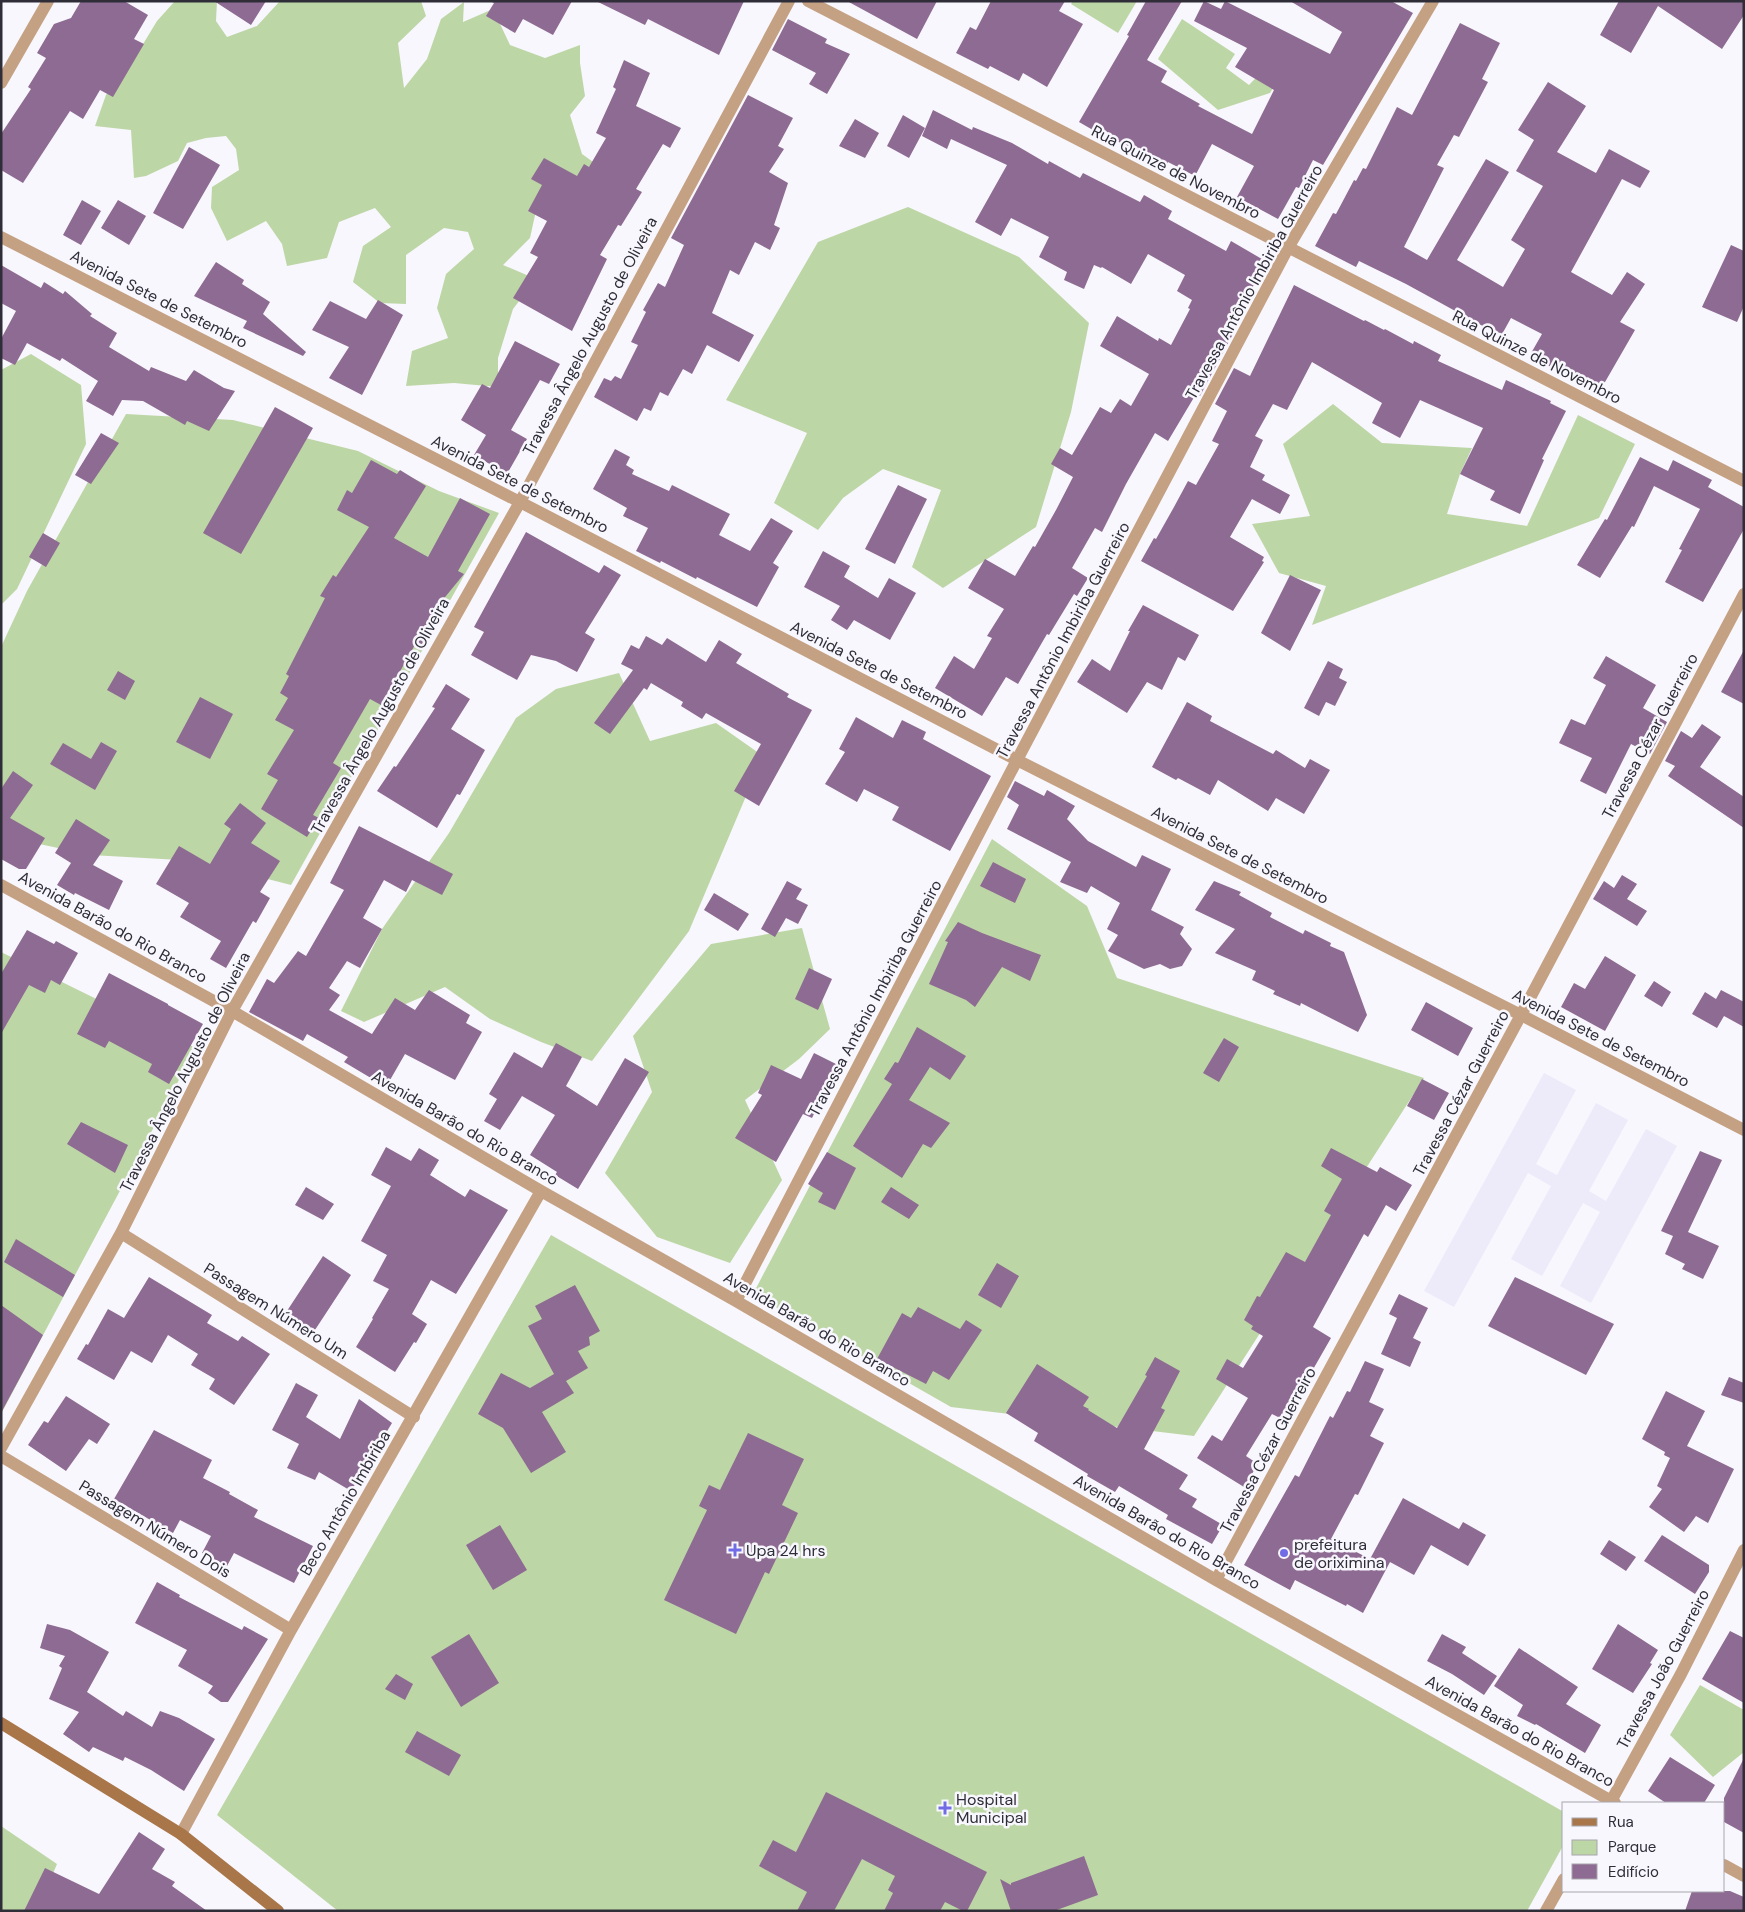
<svg xmlns="http://www.w3.org/2000/svg" width="1745" height="1912" viewBox="0 0 1745 1912" font-family="'DM Sans',sans-serif">
<style>
.built{fill:#edebf9}
.green{fill:#bdd6a6}
.building{fill:#8e6b92}
.lines{fill:none;stroke-linecap:round;stroke-linejoin:round}
.street{stroke:#c5a183;stroke-width:12}
.secondary{stroke:#a97649;stroke-width:12}
.poi-dot{fill:#716be6;stroke:#f8f7fd;stroke-width:2}
.labels{text-anchor:middle;dominant-baseline:central;stroke-width:5;stroke-linejoin:round;paint-order:stroke}
.street-label{font-size:16px;fill:#2f2d38;stroke:#f8f7fd}
.poi-label{font-size:16px;fill:#2f2d38;stroke:#f8f7fd;text-anchor:start}
</style>
<rect width="100%" height="100%" fill="#f8f7fd"/>
<path class="built" d="M1544 1073 1576 1090 1536 1164 1557 1175 1596 1103 1628 1120 1589 1191 1606 1201 1646 1129 1677 1146 1591 1303 1560 1286 1600 1212 1583 1203 1542 1276 1511 1259 1551 1186 1528 1173 1454 1307 1424 1291Z"/>
<path class="green" d="M175 1H217L216 21 227 37 257 26 280 1H421L426 16 398 43 404 88 427 59 441 19 464 2 463 22 493 9 510 45 545 58 580 45V63L585 96 570 115 582 154 607 172 537 206 530 238 503 265 536 279 513 309 498 358V387L454 383 406 386 412 351 448 338 437 308 446 274 474 249 468 232 444 228 406 255V304L380 303 353 282 363 246 391 227 375 208 339 222 327 258 287 266 282 244 266 221 227 241 211 208 212 187 239 170 236 149 226 136 206 138 187 143 178 161 146 176 134 178 131 130 95 126 106 95 137 54 157 21Z
M1073 1H1137L1118 33 1071 4Z
M1182 19 1235 54 1226 68 1249 85 1273 60 1283 71 1270 93 1218 110 1158 59Z
M908 207 1019 257 1089 323 1071 412 1036 527 943 588 912 567 941 490 883 469 843 498 818 530 774 503 807 433 726 400 818 242Z
M31 354 81 385 86 444 17 589 1 605V370Z
M1333 404 1382 443 1472 448 1460 474 1447 514 1527 526 1578 415 1635 444 1599 518 1312 625 1326 586 1279 573 1252 524 1310 516 1283 444Z
M126 414 233 420 358 451 439 491 499 513 291 885 198 861 91 855 11 838 1 825V647L27 591Z
M619 673 650 741 716 723 763 756 689 931 592 1061 541 1042 490 1019 445 987 364 1022 341 1011 382 929 449 833 516 718 556 689Z
M992 839 1087 906 1117 978 1424 1078 1194 1436 951 1407 753 1294Z
M802 928 830 1029 799 1059 745 1100 782 1180 730 1263 657 1237 605 1173 652 1092 633 1036 711 944Z
M1 952 196 1048 1 1414Z
M551 1235 1564 1812V1844L1527 1911H338L217 1815Z
M1700 1685 1744 1710V1752L1713 1777 1670 1735Z
M1 1826 57 1864 37 1911H1Z"/>
<path class="building" d="M81 1H124L148 15 134 39 144 44 113 97 100 90 83 119 70 111 23 183 1 170V134L31 89 28 87 46 58 37 53 54 24 71 18Z
M214 1H266L251 25Z
M490 1H572L553 35 523 19 515 33 486 16 494 3Z
M596 1H744L719 55 648 19 645 25Z
M847 1H937L917 39Z
M991 1H1065L1059 11 1083 24 1047 87 1023 73 1019 81 990 66 988 69 956 53 970 27 976 30Z
M1146 1H1182L1147 60 1167 71 1161 82 1200 104 1198 106 1252 134 1274 90 1235 67 1247 48 1194 21 1204 1 1221 9 1225 1 1330 54 1342 32 1290 1H1391L1413 13 1323 165 1313 160 1299 188 1296 187 1278 219 1237 197 1254 166 1212 144 1195 176 1168 162 1166 166 1105 135V137L1079 122 1129 36 1127 35Z
M1619 1H1744V15L1722 49 1658 6 1631 53 1600 35Z
M788 19 827 39 825 43 850 54 827 94 809 84 816 73 772 50Z
M1460 23 1500 43 1482 79 1488 82 1459 137 1454 135 1437 165 1444 168 1404 247 1427 260 1486 159 1509 172 1457 260 1503 287 1525 249 1511 240 1543 186 1516 171 1534 140 1518 130 1548 82 1586 106 1557 152 1596 173 1609 149 1650 171 1640 188 1622 179 1571 272 1612 295 1627 272 1645 284 1620 322 1635 330 1601 389 1568 370 1565 375 1530 355 1542 334 1511 318 1501 336 1406 284 1359 261 1356 267 1315 246 1333 213 1336 214 1354 180 1356 181 1363 168 1366 169 1397 107 1412 115Z
M624 60 650 73 636 106 681 128 670 148 663 144 636 189 642 192 621 226 618 225 600 255 607 259 572 331 513 298 538 257 530 253 547 221 528 211 542 185 531 179 544 158 577 176 584 164 589 167 606 138 596 133 616 89 613 87Z
M748 95 793 118 778 146 784 149 769 172 788 183 774 225 780 228 770 250 755 242 739 275 730 270 712 313 754 335 739 362 707 345 692 374 683 369 668 396 660 392 651 411 644 408 637 421 594 397 604 378 611 381 615 376 621 379 638 345 631 342 646 312 643 310 658 283 665 287 684 245 671 238Z
M933 110 972 130 973 127 1012 143 1048 164 1049 161 1080 178 1083 173 1140 202 1144 195 1172 211 1168 219 1226 251 1231 241 1267 262 1242 306 1244 307 1231 333 1233 334 1200 396 1196 394 1168 441 1155 433 1126 484 1102 532 1095 528 1072 568 1088 578 1077 596 1074 594 1049 635 1047 634 1018 684 1006 677 982 716 935 688 954 656 974 669 992 638 987 636 1004 609 968 588 985 559 1015 576 1033 546 1035 547 1056 510 1073 477 1051 464 1060 448 1072 455 1100 407 1111 413 1120 399 1131 406 1149 374 1100 346 1117 316 1158 341 1159 338 1171 345 1190 309 1188 308 1192 300 1177 291 1185 275 1148 254 1131 284 1102 267 1101 268 1094 265 1084 289 1064 280 1067 272 1039 257 1049 237 1011 218 1001 236 975 222 1007 165 951 139 947 149 922 136Z
M903 115 925 128 909 158 887 146Z
M855 119 879 133 865 158 839 146Z
M189 147 220 165 183 229 153 213Z
M82 200 101 211 81 245 63 235Z
M118 200 146 216 129 245 101 228Z
M1731 245 1744 251V306L1737 322 1702 307Z
M216 262 244 280 242 284 270 302 263 314 306 352 303 356 243 328 247 321 194 296Z
M1 265 41 288 44 282 63 294 65 291 92 314 90 316 117 333 109 347 149 371 151 367 186 381 194 370 224 388 235 391 209 431 187 421 185 425 143 401 122 400 113 416 86 401 98 381 62 358 60 361 27 343 15 365 1 358V339L16 311 1 303Z
M1294 285 1364 321 1365 320 1384 330 1385 329 1413 344 1414 341 1441 355 1438 361 1502 390 1506 380 1551 401 1550 403 1566 411 1542 459 1544 460 1520 514 1490 500 1495 491 1460 474 1483 428 1420 400 1400 438 1372 423 1382 403 1312 362 1287 410 1273 404 1255 436 1263 440 1250 467 1265 475 1262 480 1290 495 1280 514 1252 499 1230 537 1264 557 1262 561 1264 562 1233 611 1141 561 1154 538 1156 539 1174 507 1188 481 1196 485 1219 444 1212 441 1227 411 1215 404 1234 368 1250 376Z
M378 300 403 315 362 395 329 378 349 347 312 330 330 301 366 319Z
M515 341 560 364 549 384 540 380 511 430 527 439 507 474 474 455 486 435 461 420 482 384 490 388Z
M275 407 313 428 241 554 203 533Z
M101 433 119 443 91 484 75 475Z
M615 449 630 457 626 465 634 470 632 474 669 491 672 485 730 514 719 535 750 551 771 518 793 531 773 563 779 567 757 607 697 577 696 579 661 561 660 563 636 551 648 528 623 516 627 508 593 489Z
M1640 457 1668 471 1673 460 1712 480 1708 487 1744 507V529L1703 602 1665 582 1682 550 1679 549 1700 509 1654 486 1634 527 1632 526 1600 578 1577 565 1605 519 1607 520Z
M371 460 397 474 400 470 426 486 394 538 428 557 460 498 490 514 458 571 464 574 432 613 435 615 421 646 416 643 381 705 370 699 333 763 341 768 313 815 319 818 307 837 261 809 278 780 267 774 294 730 275 720 288 698 280 693 289 676 286 674 325 598 320 596 333 575 336 577 369 527 337 510 347 490 352 493Z
M898 485 927 499 895 564 865 549Z
M526 532 599 573 604 565 621 575 585 633 595 639 577 672 556 661 531 655 517 680 471 655 484 632 474 627Z
M43 533 60 543 46 567 29 557Z
M823 551 850 566 844 577 878 598 889 578 916 593 890 640 854 620 847 630 831 620 840 606 804 587Z
M1290 575 1321 590 1290 651 1261 633Z
M1143 605 1199 635 1185 661 1178 657 1162 690 1147 682 1127 713 1077 682 1092 659 1110 671 1130 631H1128Z
M646 636 662 645 667 638 706 662 719 640 742 654 736 663 789 694 787 697 812 710 759 806 734 791 761 744 706 713 702 719 681 706 683 702 651 683 647 690 644 688 610 734 594 723 633 670 621 664 631 645 639 649Z
M1744 650V704L1721 692Z
M1606 656 1656 685 1643 708 1667 722 1650 754 1631 744 1606 794 1580 781 1592 758 1559 743 1571 719 1585 725 1606 685 1593 678Z
M1328 661 1343 669 1339 678 1347 682 1335 706 1326 702 1319 716 1304 708Z
M118 671 135 681 125 700 107 690Z
M446 684 470 699 451 729 485 750 460 795 457 794 437 828 377 791 394 766 396 767 416 737 435 708 432 707Z
M200 697 233 714 210 759 176 742Z
M1187 702 1212 716 1210 721 1273 754 1276 750 1305 768 1310 759 1330 770 1304 814 1276 798 1268 811 1218 780 1210 795 1178 778 1176 780 1152 767Z
M856 717 893 738 902 720 926 732 923 739 991 776 950 851 892 820 899 807 864 789 857 802 825 784 845 752 839 749Z
M1702 724 1721 737 1700 767 1744 797V828L1668 776 1675 766 1665 761 1681 731 1692 738Z
M101 742 117 751 95 790 50 764 63 743 91 759Z
M13 771 33 785 10 818 45 838 26 869H19L1 859V789Z
M1015 781 1044 796 1047 790 1075 806 1067 819 1088 841 1136 867 1142 855 1171 869 1151 910 1184 927 1180 934 1192 949 1182 966 1170 969 1160 964 1144 969 1108 951 1118 935 1107 929 1120 903 1091 886 1087 893 1060 882 1071 862 1007 829 1019 805 1007 797Z
M240 803 266 823 251 843 280 861 260 892 270 898 256 923 253 921 226 968 210 959 221 941 180 917 189 903 156 884 179 846 210 864 231 829 224 824Z
M76 819 110 840 93 865 123 881 109 910 75 893 74 895 57 885 71 863 55 853Z
M359 826 453 874 442 895 412 880 406 892 384 880 363 918 382 929 360 968 347 961 329 988 340 995 329 1010 372 1034 395 998 415 1010 429 990 470 1015 466 1023 482 1032 455 1080 405 1054 386 1087 344 1062 348 1057 307 1034 303 1041 249 1012 267 979 274 983 298 951 306 956 344 890 330 883Z
M993 862 1026 879 1015 903 980 886Z
M1622 875 1637 884 1627 899 1647 911 1637 926 1593 899 1604 881 1614 888Z
M787 881 802 889 796 899 808 905 798 924 786 918 775 937 761 929Z
M1214 881 1241 892 1239 895 1272 913 1270 917 1303 934 1305 930 1331 943 1330 946 1344 952 1367 1015 1358 1032 1301 1003 1300 1006 1273 994 1275 991 1252 980 1256 971 1215 953 1235 929 1195 910Z
M714 893 749 914 738 931 704 910Z
M958 922 982 933 1041 955 1030 981 1002 967 975 1007 966 1000 929 984 948 942 945 941Z
M27 930 54 944 56 941 78 953 60 985 51 980 45 993 29 985 1 1034V974Z
M1605 956 1636 975 1605 1031 1561 1007 1574 983 1585 989Z
M809 968 832 979 818 1010 795 999Z
M109 973 168 1004V1005L203 1024 169 1084 148 1072 152 1064 109 1041 105 1048 77 1034Z
M1654 981 1671 992 1662 1007 1644 996Z
M1721 990 1744 1002V1027L1724 1016 1717 1028 1692 1014 1705 992 1716 999Z
M1426 1002 1473 1028 1458 1056 1411 1030Z
M917 1027 966 1056 950 1080 930 1067 909 1100 950 1123 931 1148 923 1144 902 1178 853 1146 892 1084 884 1079 895 1062 898 1063Z
M1224 1038 1239 1047 1219 1082 1203 1073Z
M556 1043 582 1057 566 1086 597 1106 625 1058 649 1072 578 1189 555 1175 557 1172 530 1155 555 1115 522 1096 500 1130 484 1121 497 1099 489 1094 514 1052 542 1068Z
M814 1053 838 1065 812 1118 803 1114 776 1162 735 1138 762 1095 758 1093 771 1065 801 1079Z
M1422 1079 1449 1093 1434 1120 1407 1106Z
M81 1122 128 1145 115 1173 67 1144Z
M386 1147 411 1161 419 1148 439 1160 430 1175 465 1197 470 1189 508 1210 456 1294 431 1280 412 1314 427 1324 416 1343 414 1342 395 1372 356 1347 373 1319 372 1318 389 1289 373 1281 387 1255 361 1241 391 1186 371 1175Z
M1331 1148 1377 1172 1380 1167 1412 1185 1396 1211 1386 1205 1368 1237 1364 1234 1313 1327 1331 1338 1284 1420 1272 1414 1246 1456 1258 1464 1244 1487 1197 1458 1212 1435 1222 1441 1248 1398 1216 1379 1227 1359 1243 1368 1263 1336 1251 1329 1253 1326 1244 1320 1257 1296 1260 1297 1286 1252 1305 1262 1331 1215 1324 1211 1342 1179 1321 1166Z
M1700 1151 1722 1160 1688 1232 1719 1246 1703 1279 1682 1269 1685 1264 1665 1254 1673 1236 1661 1231Z
M827 1152 856 1168 835 1210 818 1202 823 1193 808 1184Z
M306 1187 334 1204 323 1220 295 1205Z
M891 1187 919 1205 909 1219 881 1202Z
M16 1239 75 1275 63 1297 4 1262Z
M323 1256 351 1275 313 1333 285 1314Z
M997 1263 1019 1276 1001 1308 978 1295Z
M149 1277 212 1315 207 1323 238 1341 242 1336 270 1354 234 1405 209 1389 215 1379 191 1365 198 1354 168 1335 152 1363 131 1351 114 1380 77 1359 86 1344 88 1345 108 1309 124 1318Z
M1515 1277 1614 1324 1586 1375 1488 1326Z
M575 1285 600 1331 589 1337 590 1345 578 1351 588 1368 566 1381 574 1393 542 1412 566 1452 531 1473 503 1428 478 1414 501 1373 530 1388 554 1374 528 1326 542 1319 535 1306Z
M1399 1294 1428 1308 1413 1338 1421 1342 1410 1367 1381 1354 1397 1318 1389 1314Z
M1 1305 43 1335 1 1413Z
M918 1307 960 1329 966 1320 982 1330 949 1380 933 1371 926 1384 877 1359 902 1313 911 1318Z
M1155 1357 1180 1371 1161 1408 1165 1410 1144 1449 1188 1475 1179 1489 1197 1499 1192 1507 1223 1525 1212 1544 1166 1519 1168 1515 1119 1486 1115 1492 1087 1476 1088 1474 1034 1441 1038 1433 1006 1413 1037 1364 1089 1397 1083 1406 1089 1409 1088 1410 1117 1428 1147 1376 1145 1375Z
M1365 1361 1384 1369 1369 1402 1384 1409 1370 1436 1384 1443 1358 1495 1355 1494 1331 1539 1370 1559 1403 1498 1459 1529 1463 1522 1486 1535 1468 1566 1431 1545 1414 1575 1390 1562 1363 1613 1347 1604 1346 1606 1295 1580 1290 1590 1244 1565 1295 1475 1299 1477 1330 1416 1333 1418 1347 1391 1350 1392Z
M1729 1377 1744 1383V1403L1721 1395Z
M296 1383 318 1395 306 1417 340 1439 359 1399 392 1423 351 1491 319 1472 315 1480 287 1468 299 1444 272 1430Z
M1666 1391 1705 1411 1687 1446 1734 1469 1708 1523 1696 1516 1684 1532 1649 1507 1662 1489 1657 1486 1670 1458 1664 1455 1665 1452 1642 1439Z
M66 1396 110 1424 97 1444 89 1439 66 1471 28 1445 44 1421 48 1423Z
M154 1430 212 1460 203 1478 230 1492 229 1494 258 1510 254 1517 313 1546 294 1583 234 1553 227 1566 202 1553 211 1536 180 1520 173 1533 114 1499Z
M748 1433 804 1459 782 1505 798 1513 769 1574 765 1572 736 1634 664 1600 707 1510 699 1506 709 1485 720 1490Z
M500 1525 527 1570 493 1590 466 1545Z
M1662 1535 1709 1565V1572L1695 1594 1644 1561Z
M1609 1540 1636 1557 1626 1571 1600 1554Z
M157 1582 180 1595 179 1597 242 1630 244 1626 268 1639 228 1702H221L208 1693 213 1686 178 1666 187 1650 135 1623Z
M47 1624 70 1630 109 1652 87 1692 123 1716 126 1711 152 1727 160 1711 179 1718 215 1739 184 1791 151 1770 125 1757 123 1761 93 1747 89 1752 63 1734 79 1712 49 1699 62 1668 59 1666 65 1656 40 1648Z
M1618 1624 1658 1650 1650 1663 1652 1664 1633 1693 1592 1669Z
M1730 1631 1744 1638V1703L1702 1679Z
M469 1634 499 1683 461 1707 431 1657Z
M1442 1634 1466 1647 1462 1653 1497 1676 1484 1695 1452 1674 1427 1661Z
M1519 1648 1578 1687 1566 1704 1601 1725 1585 1753 1536 1724 1535 1725 1517 1716 1523 1705 1494 1686Z
M396 1674 413 1684 405 1700 385 1689Z
M417 1731 461 1755 449 1776 405 1752Z
M1670 1757 1715 1785 1704 1803H1666L1648 1791Z
M1744 1758V1833L1724 1822V1798Z
M826 1792 987 1872 967 1911H963L945 1902 940 1911H884L893 1893 888 1890 895 1876 862 1859 834 1911H797L807 1892 759 1866 773 1840 796 1852Z
M139 1832 165 1849 152 1869 175 1882 172 1886 207 1911H24L45 1868 99 1894Z
M1084 1856 1098 1895 1054 1911H1011L1000 1879 1011 1885V1883Z
M1692 1891H1730L1744 1897V1911H1685Z"/>
<g class="lines">
<path class="street" d="M808 1 1744 481
M1 83 48 1
M1 237 520 502 1017 760 1521 1015 1744 1130
M1 885 232 1011 541 1191 736 1301 1216 1580 1615 1803
M121 1233 414 1417
M736 1301 1017 760 1288 248 1433 1
M1 1448 121 1233 232 1011 520 502 789 1
M1 1456 291 1630
M1216 1580 1521 1015 1744 594
M1610 1803 1681 1674 1744 1550
M181 1834 291 1630 541 1191
M1724 1865 1744 1876
M1546 1911 1564 1879"/>
<path class="secondary" d="M1 1723 181 1834 278 1911"/>
</g>
<g class="poi-dot">
<path d="M732.5 1542.5h5v5h5v5h-5v5h-5v-5h-5v-5h5z"/>
<circle cx="1284" cy="1553" r="5"/>
<path d="M942.5 1800.5h5v5h5v5h-5v5h-5v-5h-5v-5h5z"/>
</g>
<g class="labels">
<g class="street-label">
<text transform="translate(1176 172) rotate(27)">Rua Quinze de Novembro</text>
<text transform="translate(1254 282) rotate(-61)">Travessa Antônio Imbiriba Guerreiro</text>
<text transform="translate(159 299) rotate(27)">Avenida Sete de Setembro</text>
<text transform="translate(590 336) rotate(-62)">Travessa Ângelo Augusto de Oliveira</text>
<text transform="translate(1537 357) rotate(27)">Rua Quinze de Novembro</text>
<text transform="translate(520 484) rotate(27)">Avenida Sete de Setembro</text>
<text transform="translate(1063 640) rotate(-62)">Travessa Antônio Imbiriba Guerreiro</text>
<text transform="translate(879 670) rotate(27)">Avenida Sete de Setembro</text>
<text transform="translate(380 716) rotate(-61)">Travessa Ângelo Augusto de Oliveira</text>
<text transform="translate(1650 736) rotate(-62)">Travessa Cézar Guerreiro</text>
<text transform="translate(1240 855) rotate(27)">Avenida Sete de Setembro</text>
<text transform="translate(113 927) rotate(29)">Avenida Barão do Rio Branco</text>
<text transform="translate(875 998) rotate(-62)">Travessa Antônio Imbiriba Guerreiro</text>
<text transform="translate(1601 1038) rotate(27)">Avenida Sete de Setembro</text>
<text transform="translate(185 1072) rotate(-63)">Travessa Ângelo Augusto de Oliveira</text>
<text transform="translate(1461 1093) rotate(-62)">Travessa Cézar Guerreiro</text>
<text transform="translate(465 1128) rotate(30)">Avenida Barão do Rio Branco</text>
<text transform="translate(276 1311) rotate(32)">Passagem Número Um</text>
<text transform="translate(817 1329) rotate(30)">Avenida Barão do Rio Branco</text>
<text transform="translate(1268 1450) rotate(-62)">Travessa Cézar Guerreiro</text>
<text transform="translate(345 1503) rotate(-60)">Beco Antônio Imbiriba</text>
<text transform="translate(155 1529) rotate(31)">Passagem Número Dois</text>
<text transform="translate(1167 1532) rotate(30)">Avenida Barão do Rio Branco</text>
<text transform="translate(1663 1669) rotate(-62)">Travessa João Guerreiro</text>
<text transform="translate(1520 1731) rotate(29)">Avenida Barão do Rio Branco</text>
</g>
<g class="poi-label">
<text x="1294" y="1544">prefeitura<tspan x="1294" dy="18">de oriximina</tspan></text>
<text x="746" y="1550">Upa 24 hrs</text>
<text x="956" y="1799">Hospital<tspan x="956" dy="18">Municipal</tspan></text>
</g>
</g>
<rect width="1745" height="1912" fill="none" stroke="#2f2d38" stroke-width="5"/>
<rect x="1562" y="1802" width="162" height="90" fill="#f8f7fd" stroke="#a8a6ae"/>
<rect x="1572" y="1818" width="25" height="8" fill="#a97649" stroke="#a8a6ae"/>
<text x="1608" y="1827" font-size="15" fill="#2f2d38">Rua</text>
<rect x="1572" y="1840" width="25" height="15" fill="#bdd6a6" stroke="#a8a6ae"/>
<text x="1608" y="1852" font-size="15" fill="#2f2d38">Parque</text>
<rect x="1572" y="1864" width="25" height="15" fill="#8e6b92" stroke="#a8a6ae"/>
<text x="1608" y="1877" font-size="15" fill="#2f2d38">Edifício</text>
</svg>
